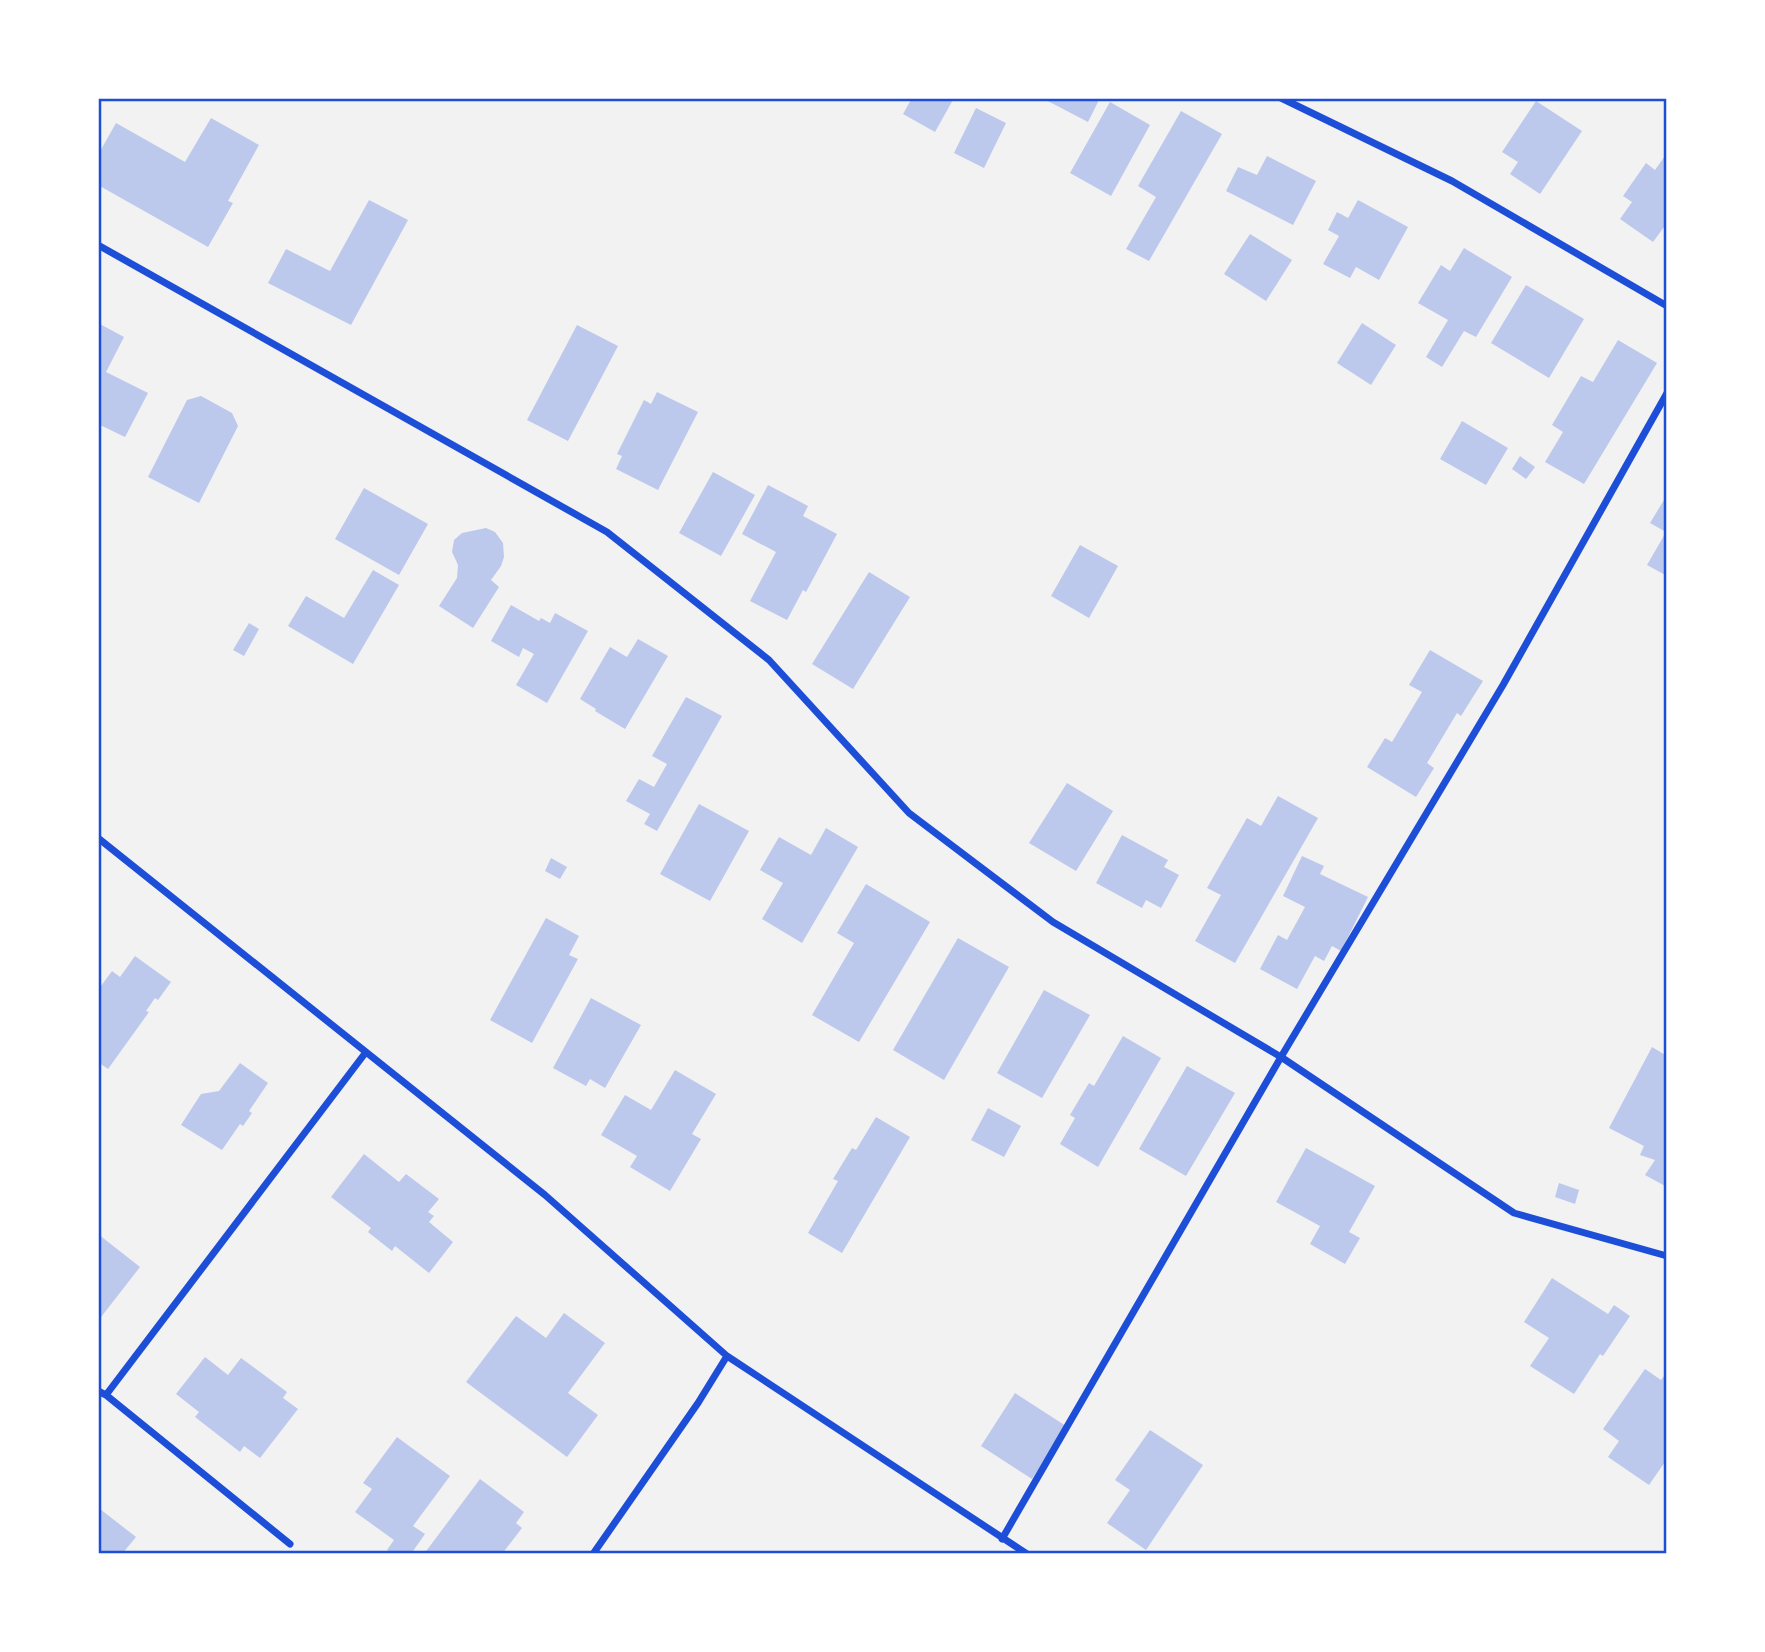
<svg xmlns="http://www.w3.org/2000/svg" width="1765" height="1652" viewBox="0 0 1765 1652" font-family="'Nunito Sans',sans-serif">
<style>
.building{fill:#bdc9ec}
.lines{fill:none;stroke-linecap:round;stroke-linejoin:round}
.minor{stroke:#1d4ed8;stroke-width:7}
.neatline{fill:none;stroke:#1d4ed8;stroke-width:2.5}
</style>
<rect width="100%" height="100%" fill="#f2f2f2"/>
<path class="building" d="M912 98H954L935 132 903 114Z
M1042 98H1100L1088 122Z
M1536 101 1582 131 1540 194 1510 174 1518 162 1502 152Z
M1110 102 1150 125 1111 196 1070 173Z
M976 108 1006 123 984 168 954 153Z
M1181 111 1222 134 1149 261 1126 249 1156 197 1138 186Z
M211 118 259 145 228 201 233 203 208 247 98 185V155L116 123 185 162Z
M1667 153V223L1653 242 1620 219 1632 202 1623 196 1646 163 1655 170Z
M1267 156 1316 181 1293 225 1226 191 1238 167 1257 175Z
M369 200 408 220 351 325 268 283 286 249 330 271Z
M1358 200 1408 227 1379 280 1356 267 1350 278 1323 264 1339 236 1328 230 1337 212 1348 218Z
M1250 234 1292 260 1266 301 1224 274Z
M1464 248 1512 277 1476 337 1464 331 1442 367 1426 357 1448 320 1418 303 1441 265 1450 271Z
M1526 285 1584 319 1549 378 1491 343Z
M98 323 124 337 106 372 148 393 125 437 98 424Z
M1362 323 1396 345 1371 385 1337 363Z
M577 325 618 346 568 441 527 420Z
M1618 340 1657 363 1584 484 1545 462 1563 432 1552 425 1581 376 1593 382Z
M657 392 698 412 658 490 616 469 622 456 617 454 644 400 651 404Z
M201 396 232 413 238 426 199 503 148 477 187 400Z
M1462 421 1508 448 1486 485 1440 459Z
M1520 456 1535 467 1526 479 1512 469Z
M713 472 755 495 721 556 679 533Z
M768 485 808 506 803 516 837 534 806 592 803 590 787 620 750 601 776 552 742 534Z
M364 488 428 524 399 575 335 539Z
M1667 495V576L1647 565 1666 532 1650 523Z
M486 528 495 532 503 543 504 557 501 566 491 580 499 587 473 628 439 606 457 578 458 565 452 552 454 540 462 533Z
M1080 545 1118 566 1089 618 1051 596Z
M373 570 399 585 353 664 288 626 306 596 344 618Z
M869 572 910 597 853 689 812 664Z
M511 605 539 621 541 618 550 623 555 613 588 631 547 703 516 685 534 654 523 648 519 657 491 641Z
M249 623 259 629 244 656 233 650Z
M638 639 668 656 625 729 595 711 596 709 580 699 610 647 627 657Z
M1430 650 1483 681 1461 716 1457 713 1427 763 1434 768 1416 797 1367 767 1385 738 1392 742 1422 692 1409 685Z
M686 697 722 716 657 831 644 824 650 814 626 801 639 779 654 787 667 764 652 756Z
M1067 783 1113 811 1076 871 1029 843Z
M1278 796 1318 818 1235 963 1195 941 1221 895 1207 888 1247 818 1261 826Z
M699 804 749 831 710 901 660 874Z
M826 828 858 847 802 943 762 919 783 883 760 870 779 837 811 855Z
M1122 835 1168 860 1164 867 1179 875 1161 908 1146 900 1142 908 1096 883Z
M1302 856 1324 866 1320 874 1368 897 1341 951 1332 946 1324 961 1315 956 1297 989 1260 969 1278 935 1287 940 1305 907 1283 896Z
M551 858 567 867 560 879 545 871Z
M866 884 930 922 859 1042 812 1015 854 943 837 933Z
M546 918 579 936 569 955 578 959 532 1043 490 1020Z
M958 938 1009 967 944 1080 893 1050Z
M135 956 171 982 158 1000 155 998 146 1011 149 1012 108 1069 98 1062V990L112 971 120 977Z
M1044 990 1090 1015 1042 1098 997 1073Z
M591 998 641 1025 605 1088 590 1079 586 1086 553 1068Z
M1123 1036 1161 1058 1098 1167 1060 1144 1075 1118 1070 1115 1089 1083 1094 1086Z
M1652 1047 1667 1056V1187L1645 1175 1655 1160 1640 1155 1644 1146 1609 1128Z
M240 1063 268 1083 249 1111 252 1113 243 1126 240 1124 222 1150 181 1125 201 1094 219 1091Z
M1187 1066 1235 1093 1186 1176 1139 1149Z
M675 1070 716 1094 692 1134 701 1139 670 1191 630 1167 637 1156 601 1135 625 1095 651 1110Z
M988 1108 1021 1126 1004 1157 971 1140Z
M876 1117 910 1137 842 1253 808 1233 838 1181 833 1179 852 1148 856 1150Z
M1306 1148 1375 1186 1349 1232 1360 1238 1345 1264 1310 1244 1320 1226 1276 1202Z
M364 1154 399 1182 406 1174 439 1199 428 1212 434 1216 429 1222 453 1242 429 1273 395 1246 392 1251 368 1232 371 1228 331 1197Z
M1559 1183 1579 1190 1575 1204 1555 1197Z
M98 1234 140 1267 98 1321Z
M1552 1278 1608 1314 1614 1305 1630 1316 1603 1356 1600 1354 1574 1394 1530 1366 1549 1338 1524 1322Z
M564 1313 605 1343 568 1393 598 1415 567 1457 466 1382 516 1316 546 1338Z
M205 1357 228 1375 241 1358 287 1392 283 1398 298 1409 260 1458 244 1446 240 1452 195 1417 199 1412 176 1394Z
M1645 1369 1661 1380 1667 1372V1459L1649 1485 1608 1457 1619 1441 1603 1429Z
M1015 1393 1066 1426 1032 1479 981 1446Z
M1150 1430 1203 1465 1146 1550 1107 1523 1130 1490 1115 1480Z
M397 1437 450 1476 413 1526 425 1534 411 1554H393L387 1550 394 1540 355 1512 372 1489 363 1483Z
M480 1479 524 1512 516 1523 522 1528 502 1554H424Z
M100 1509 136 1537 122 1554H98V1512Z"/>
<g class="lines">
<path class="minor" d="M1281 98 1452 181 1667 306
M98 245 607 532 769 660 909 813 1053 922 1281 1057 1514 1213 1667 1256
M98 838 545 1195 727 1356 1027 1554
M98 1391 106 1395 290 1544
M106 1395 366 1052
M1002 1539 1281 1057 1503 685 1667 393
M593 1554 698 1403 727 1356"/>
</g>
<rect width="1765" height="1652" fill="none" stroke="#ffffff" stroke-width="200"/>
<rect x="100" y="100" width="1565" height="1452" class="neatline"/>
</svg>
